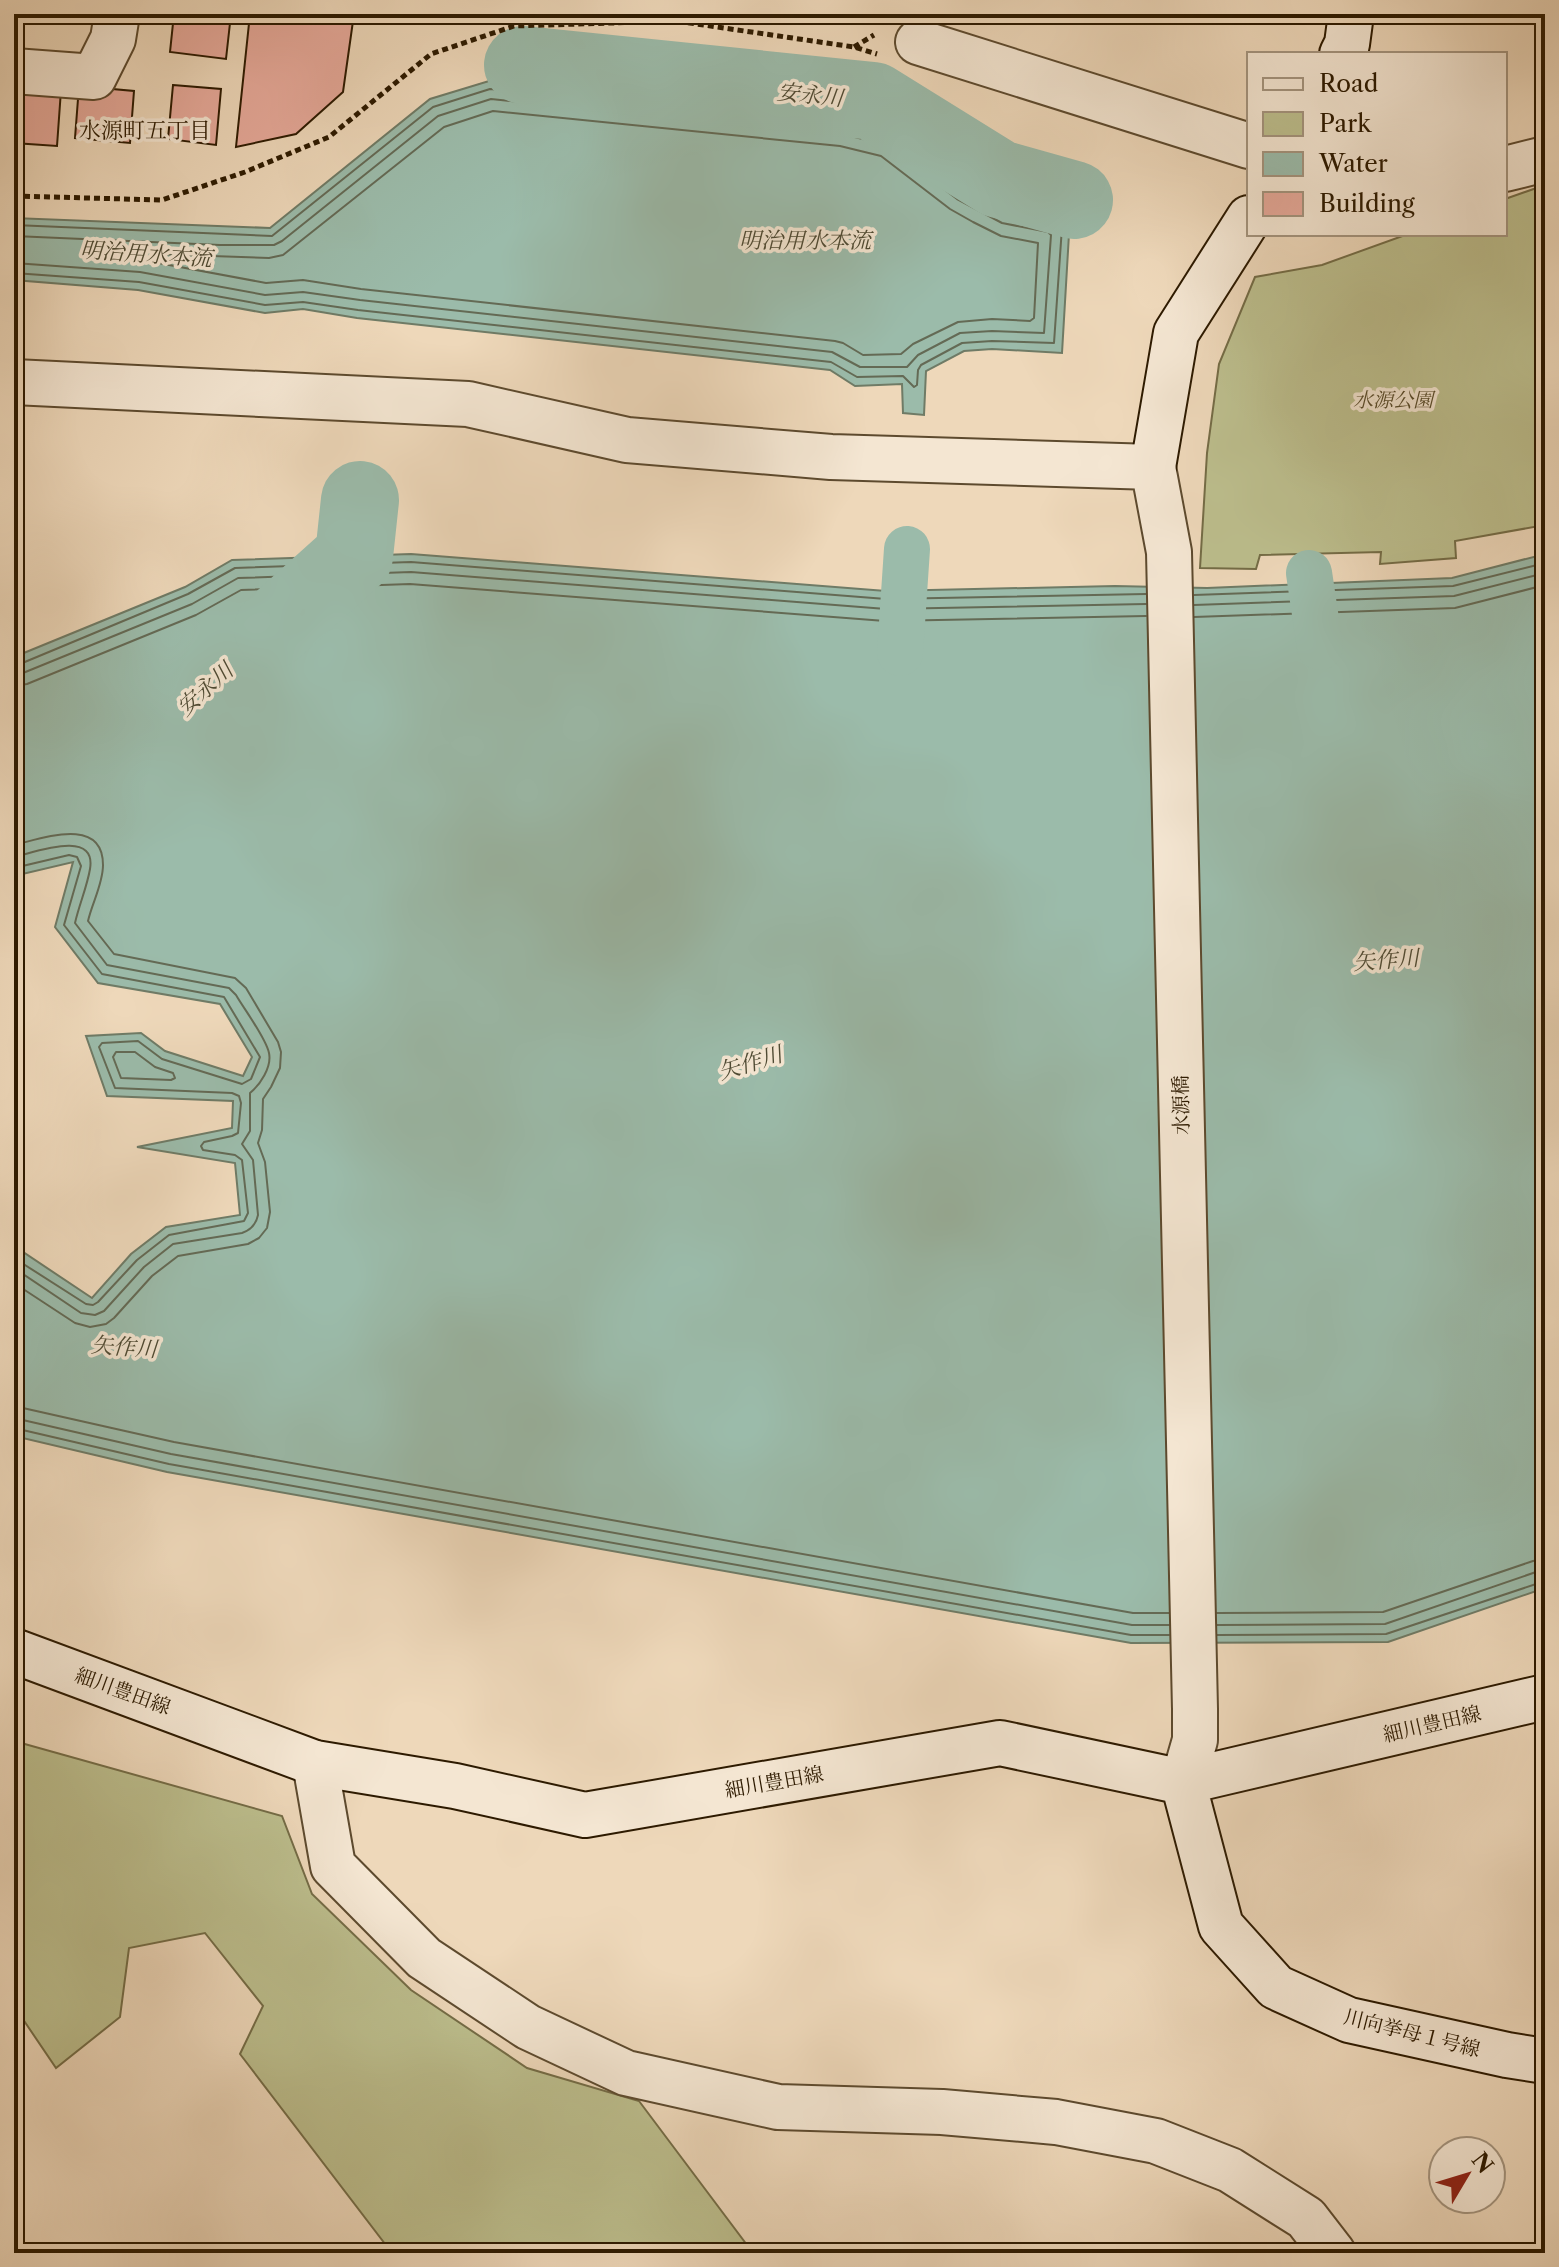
<svg xmlns="http://www.w3.org/2000/svg" width="1559" height="2267" viewBox="0 0 1559 2267" font-family="'Libre Caslon Text','Noto Serif JP',serif">
<style>
.green{fill:#bcbe8d;stroke:#746c46;stroke-width:2}
.water{fill:#9bbbaa;stroke:#6f7b66;stroke-width:2}
.lines{fill:none;stroke-linecap:round;stroke-linejoin:round}
.shore{stroke:#646a55;stroke-width:2}
.canal{stroke:#9bbbaa;stroke-width:46}
.river{stroke:#9bbbaa;stroke-width:78}
.building{fill:#e6a99a;stroke:#2d1a00;stroke-width:2}
.street-casing{stroke:#5d4a2e;stroke-width:48}
.secondary-casing{stroke:#2d1a00;stroke-width:48}
.path{stroke:#2d1a00;stroke-width:5;stroke-dasharray:6 4;stroke-linecap:butt}
.street{stroke:#f4e6d2;stroke-width:44}
.secondary{stroke:#f4e6d2;stroke-width:44}
.labels{text-anchor:middle;dominant-baseline:central;stroke-width:7;stroke-linejoin:round;paint-order:stroke}
.park-label{font-size:20px;font-style:italic;fill:#584b2a;stroke:#f4e6d2}
.street-label{font-size:20px;fill:#2d1a00;stroke:#f4e6d2}
.water-label{font-size:22px;font-style:italic;fill:#4e4a33;stroke:#f4e6d2}
.neighbourhood-label{font-size:22px;fill:#2d1a00;stroke:#f4e6d2}
</style>
<rect width="100%" height="100%" fill="#eed8ba"/>
<filter id="stains"><feTurbulence type="fractalNoise" baseFrequency=".0025" numOctaves="4"/><feColorMatrix values="0 0 0 0 .2 0 0 0 0 .09 0 0 0 0 .02 0 0 0 .5 -.17"/></filter>
<radialGradient id="worn" r=".72"><stop offset=".6" stop-color="#630" stop-opacity="0"/><stop offset="1" stop-color="#630" stop-opacity=".3"/></radialGradient>
<path class="green" d="M1545 185V525L1455 541 1456 558 1380 564 1381 552 1260 555 1256 569 1200 568 1207 453 1219 364 1255 277 1322 265 1408 234H1505V199Z
M14 1741 282 1816 312 1894 411 1990 527 2068 639 2101 753 2253H392L240 2054 263 2006 205 1933 129 1948 120 2017 56 2068 14 2006Z"/>
<path class="water" d="M489 81 845 117 893 128 967 185 1010 207 1070 217 1062 353 992 349 964 351 926 371 924 415 903 413 902 384 855 386 830 370 357 318 303 309 265 313 138 290 14 280V218L270 228 430 99Z
M411 554 886 591 1115 586 1207 588 1452 578 1545 554V1588L1388 1642 1131 1643 167 1472 14 1436V1249L23 1252 92 1298 131 1254 166 1227 240 1215 235 1163 137 1147 232 1128 233 1101 107 1096 86 1036 141 1033 165 1051 243 1076 252 1057 220 1004 98 983 55 927 73 862 14 876V657L185 587 232 560Z"/>
<g class="lines">
<path class="shore" d="M493 111 840 146 881 156 950 209 973 222 1001 236 1038 243 1034 318 1030 321 992 319 958 322 913 344 901 354 863 355 843 343 835 341 361 289 303 280 266 283 153 262 150 260V256L153 254 269 258 283 255 444 127Z
M14 225 272 236 433 107 490 89 844 125 890 136 962 191 1006 214 1059 223 1062 227 1054 343 992 341 962 343 921 365 918 370 917 385 914 387 903 376 857 377 831 362 358 310 303 302 265 305 139 282 14 273
M14 236 220 245H274L282 241 438 116 491 99 843 134 886 145 957 199 1002 223 1048 232 1051 235 1044 333 992 331 960 333 918 355 907 367H860L832 352 360 300 303 292 265 295 140 272 14 263
M1194 595 1453 586 1545 563
M1194 605 1454 596 1545 573
M1194 617 1455 608 1545 585
M14 664H20L188 594 235 568 411 562 886 599 1146 594
M14 674 23 673 192 604 238 578 411 572 886 609 1146 604
M14 686 27 684 196 615 241 590 410 584 885 621 1146 616
M14 845C41 839 103 815 103 865 103 884 92 903 88 921L114 954 235 978 246 988 278 1042 281 1052 280 1068 271 1087 263 1099 262 1130 258 1143 265 1162 270 1212 267 1228 259 1238 248 1244 178 1256 152 1276 114 1318 106 1324 90 1327 75 1323 14 1283
M14 857C33 853 97 828 90 869 87 887 79 905 75 923L107 965 229 988 236 995C244 1009 266 1038 269 1053 272 1067 260 1085 250 1093V1131L242 1144 253 1160 258 1215C256 1225 251 1230 242 1233L173 1244 144 1267 104 1311 95 1315 81 1313 14 1268
M14 868 69 855 77 857 81 866 64 925 102 974 224 997 260 1057 251 1079 242 1084 162 1059 138 1041 102 1043 99 1047 115 1088 232 1093 239 1096 241 1103 238 1133 232 1136 204 1142 201 1146 203 1150 235 1155 242 1160 248 1213 244 1221 169 1235 137 1260 98 1302 93 1305 86 1304 14 1258
M116 1052H135L155 1067 173 1073 175 1078 171 1080 121 1078 113 1057Z
M14 1406 174 1442 1133 1613H1169
M14 1418 171 1454 1132 1625H1169
M14 1428 169 1464 1131 1635H1169
M1217 1613 1383 1612 1533 1561 1545 1559
M1217 1625 1385 1624 1536 1572 1545 1571
M1217 1635 1386 1634 1545 1581"/>
<path class="canal" d="M1309 573 1320 647
M900 653 907 549"/>
<path class="river" d="M523 65 873 101 999 179 1074 200
M273 629 354 556 360 500"/>
</g>
<path class="building" d="M174 14H231L226 59 170 52Z
M250 14H354L343 92 296 134 236 147Z
M173 85 221 89 216 145 168 139Z
M79 86 134 91 130 143 75 138Z
M14 87 61 90 57 146 14 143Z"/>
<g class="lines">
<g class="street-casing">
<path id="street" d="M918 42 1249 146
M14 71 94 77 113 39 117 14
M1505 169 1545 159
M14 382 468 404 627 440 831 457 1153 467 1169 552 1195 1709V1740L1183 1782
M315 1763 333 1866 424 1958 528 2027 626 2073 778 2107 942 2112 1056 2122 1156 2141 1230 2170 1306 2218 1333 2253"/>
</g>
<g class="secondary-casing">
<path id="secondary" d="M1342 54 1347 44 1351 14
M1153 467 1176 333 1249 218
M14 1651 315 1763 455 1786 585 1815 1000 1743 1183 1782 1545 1697
M1183 1782 1221 1926 1276 1987 1349 2020 1507 2055 1545 2061"/>
</g>
<path class="path" d="M854 47 874 35
M14 196 162 200 245 172 329 137 431 54 514 26 676 21 854 47 877 54"/>
<use href="#street" class="street"/>
<use href="#secondary" class="secondary"/>
</g>
<g class="labels">
<g class="park-label">
<text x="1393" y="400">水源公園</text>
</g>
<g class="street-label">
<text transform="translate(1181 1105) rotate(-91)">水源橋</text>
<text transform="translate(123 1691) rotate(20)">細川豊田線</text>
<text transform="translate(1432 1724) rotate(-13)">細川豊田線</text>
<text transform="translate(774 1782) rotate(-10)">細川豊田線</text>
<text transform="translate(1412 2033) rotate(14)">川向挙母１号線</text>
</g>
<g class="water-label">
<text transform="translate(810 95) rotate(6)">安永川</text>
<text x="805" y="240">明治用水本流</text>
<text transform="translate(146 254) rotate(4)">明治用水本流</text>
<text transform="translate(205 689) rotate(-42)">安永川</text>
<text transform="translate(1386 960) rotate(-4)">矢作川</text>
<text transform="translate(750 1063) rotate(-17)">矢作川</text>
<text transform="translate(124 1347) rotate(4)">矢作川</text>
</g>
<g class="neighbourhood-label">
<text x="145" y="130">水源町五丁目</text>
</g>
</g>
<rect width="1559" height="2267" fill="none" stroke="#eed8ba" stroke-width="48"/>
<rect x="16" y="16" width="1527" height="2235" fill="none" stroke="#2d1a00" stroke-width="4"/>
<rect x="24" y="24" width="1511" height="2219" fill="none" stroke="#2d1a00" stroke-width="2"/>
<rect x="1247" y="52" width="260" height="184" fill="#f4e6d2" stroke="#a4947e" stroke-width="2"/>
<rect x="1263" y="78" width="40" height="12" fill="#f4e6d2" stroke="#a4947e" stroke-width="2"/>
<text x="1319" y="92" font-size="24" fill="#2d1a00">Road</text>
<rect x="1263" y="112" width="40" height="24" fill="#bcbe8d" stroke="#a4947e" stroke-width="2"/>
<text x="1319" y="132" font-size="24" fill="#2d1a00">Park</text>
<rect x="1263" y="152" width="40" height="24" fill="#9bbbaa" stroke="#a4947e" stroke-width="2"/>
<text x="1319" y="172" font-size="24" fill="#2d1a00">Water</text>
<rect x="1263" y="192" width="40" height="24" fill="#e6a99a" stroke="#a4947e" stroke-width="2"/>
<text x="1319" y="212" font-size="24" fill="#2d1a00">Building</text>
<g transform="translate(1467 2175) rotate(52)"><circle r="38" fill="#f4e6d2" stroke="#a4947e" stroke-width="2"/>
<path d="M0-6L14 30L0 20L-14 30Z" fill="#8f2418"/>
<text y="-12" font-size="22" font-weight="bold" text-anchor="middle" fill="#2d1a00">N</text>
</g>
<rect width="100%" height="100%" filter="url(#stains)"/>
<rect width="100%" height="100%" fill="url(#worn)"/>
</svg>
